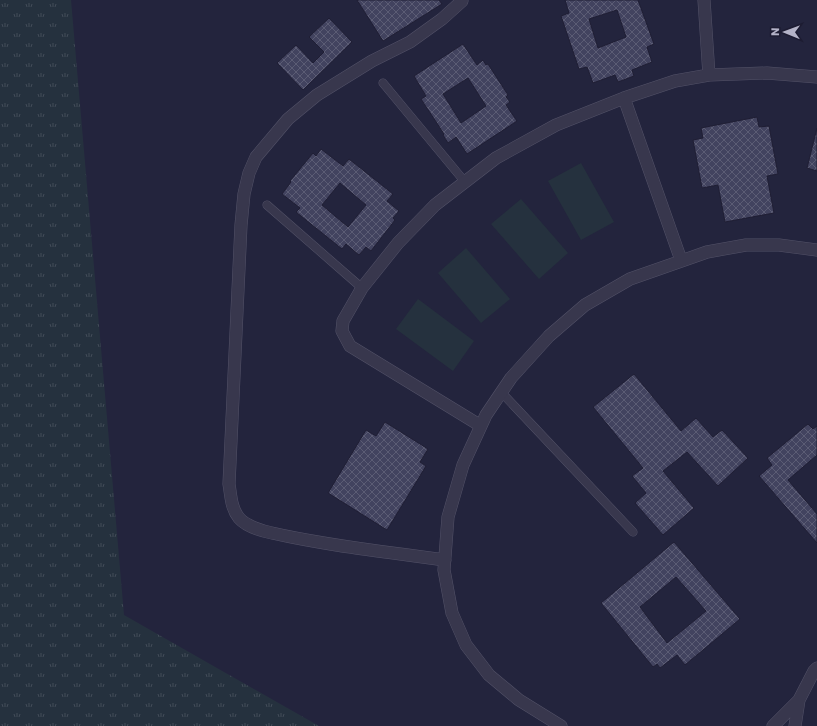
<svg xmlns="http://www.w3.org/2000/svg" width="817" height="726" viewBox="0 0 817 726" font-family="Poppins,sans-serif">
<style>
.grass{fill:url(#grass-tufts)}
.park{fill:#25313e}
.building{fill:url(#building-cross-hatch);stroke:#1f1e34;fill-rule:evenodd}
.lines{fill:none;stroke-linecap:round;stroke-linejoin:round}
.lane-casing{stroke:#535268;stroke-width:9}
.street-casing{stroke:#535268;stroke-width:13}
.lane{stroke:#38374d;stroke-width:8}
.street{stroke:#38374d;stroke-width:12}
</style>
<defs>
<pattern id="grass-tufts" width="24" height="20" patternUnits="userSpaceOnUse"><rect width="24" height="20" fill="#25313e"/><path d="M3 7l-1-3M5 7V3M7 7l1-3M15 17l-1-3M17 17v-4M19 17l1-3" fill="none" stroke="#424c58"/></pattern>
<pattern id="building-cross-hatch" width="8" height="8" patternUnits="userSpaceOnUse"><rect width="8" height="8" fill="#42435f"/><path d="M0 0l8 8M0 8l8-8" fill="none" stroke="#5b5c74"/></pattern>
</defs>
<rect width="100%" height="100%" fill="#23243d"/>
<path class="grass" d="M0 0H71L124 615 319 726H0Z"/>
<path class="park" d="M581 163 614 222 581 240 548 181Z
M521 199 568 253 539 279 491 224Z
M466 248 510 299 481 323 438 273Z
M418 299 474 341 453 371 396 329Z"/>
<path class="building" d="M357 0H439L442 4 383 41Z
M565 0H638L654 44 647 47 652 62 632 70 634 76 618 82 615 75 593 83 587 67 579 69 561 16 569 13ZM617 10 626 37 598 48 589 19Z
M329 18 352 42 303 90 277 63 296 45 313 63 324 52 309 37Z
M463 44 477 65 483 60 486 65 488 64 508 95 506 97 510 102 506 105 517 121 467 154 456 137 448 143 443 135 444 134 421 99 426 96 414 76ZM468 78 486 106 461 123 443 94Z
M757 117 759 127 769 126 778 174 767 176 774 213 725 222 718 185 702 188 693 140 703 138 701 128Z
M817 128V171L807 168Z
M321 149 343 166 349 159 393 194 387 201 399 211 393 218 395 220 371 251 366 247 359 255 346 244 342 249 296 212 300 208 282 194 291 182 290 181 313 153 316 156ZM340 183 366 205 348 227 322 205Z
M634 374 681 431 696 418 713 437 722 430 748 458 718 486 687 452 663 471 694 508 663 535 635 503 646 493 632 476 643 468 593 407Z
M385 422 428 449 420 462 426 466 387 530 328 493 366 430 376 436Z
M808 424 813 429 817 426V455L788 480 817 514V543L759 476 772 465 767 458Z
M674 542 740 619 685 665 677 655 660 668 657 664 653 667 601 603ZM676 577 706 611 667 643 640 607Z"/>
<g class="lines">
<g class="lane-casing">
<path id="lane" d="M383 83 465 182
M267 205 362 288
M501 392 633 532"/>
</g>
<g class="street-casing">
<path id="street" d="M704 0 709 75
M624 98 681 260
M481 426 350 346 342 331 343 321 362 288 398 243 435 205 496 158 556 125 624 98 675 81 709 75 767 73 817 77
M445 560C388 552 329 546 272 533 262 531 246 526 239 518 231 508 231 496 229 484L241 225 244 194 249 173 256 157 288 119 317 95 372 61 410 42 442 19 462 1
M561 726 519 700 489 675 466 645 452 613 444 570 448 517 463 465 486 415 511 378 549 336 585 305 630 279 707 252 746 245H779L817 250
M773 726 799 700
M795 726 799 700 814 671 817 668"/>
</g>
<use href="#lane" class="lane"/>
<use href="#street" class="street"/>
</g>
<g transform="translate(785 32) rotate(271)" stroke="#1d1c32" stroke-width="3" paint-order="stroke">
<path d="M0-3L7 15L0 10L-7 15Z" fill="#b4b3c8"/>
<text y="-6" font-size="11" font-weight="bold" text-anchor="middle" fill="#b4b3c8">N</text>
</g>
</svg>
